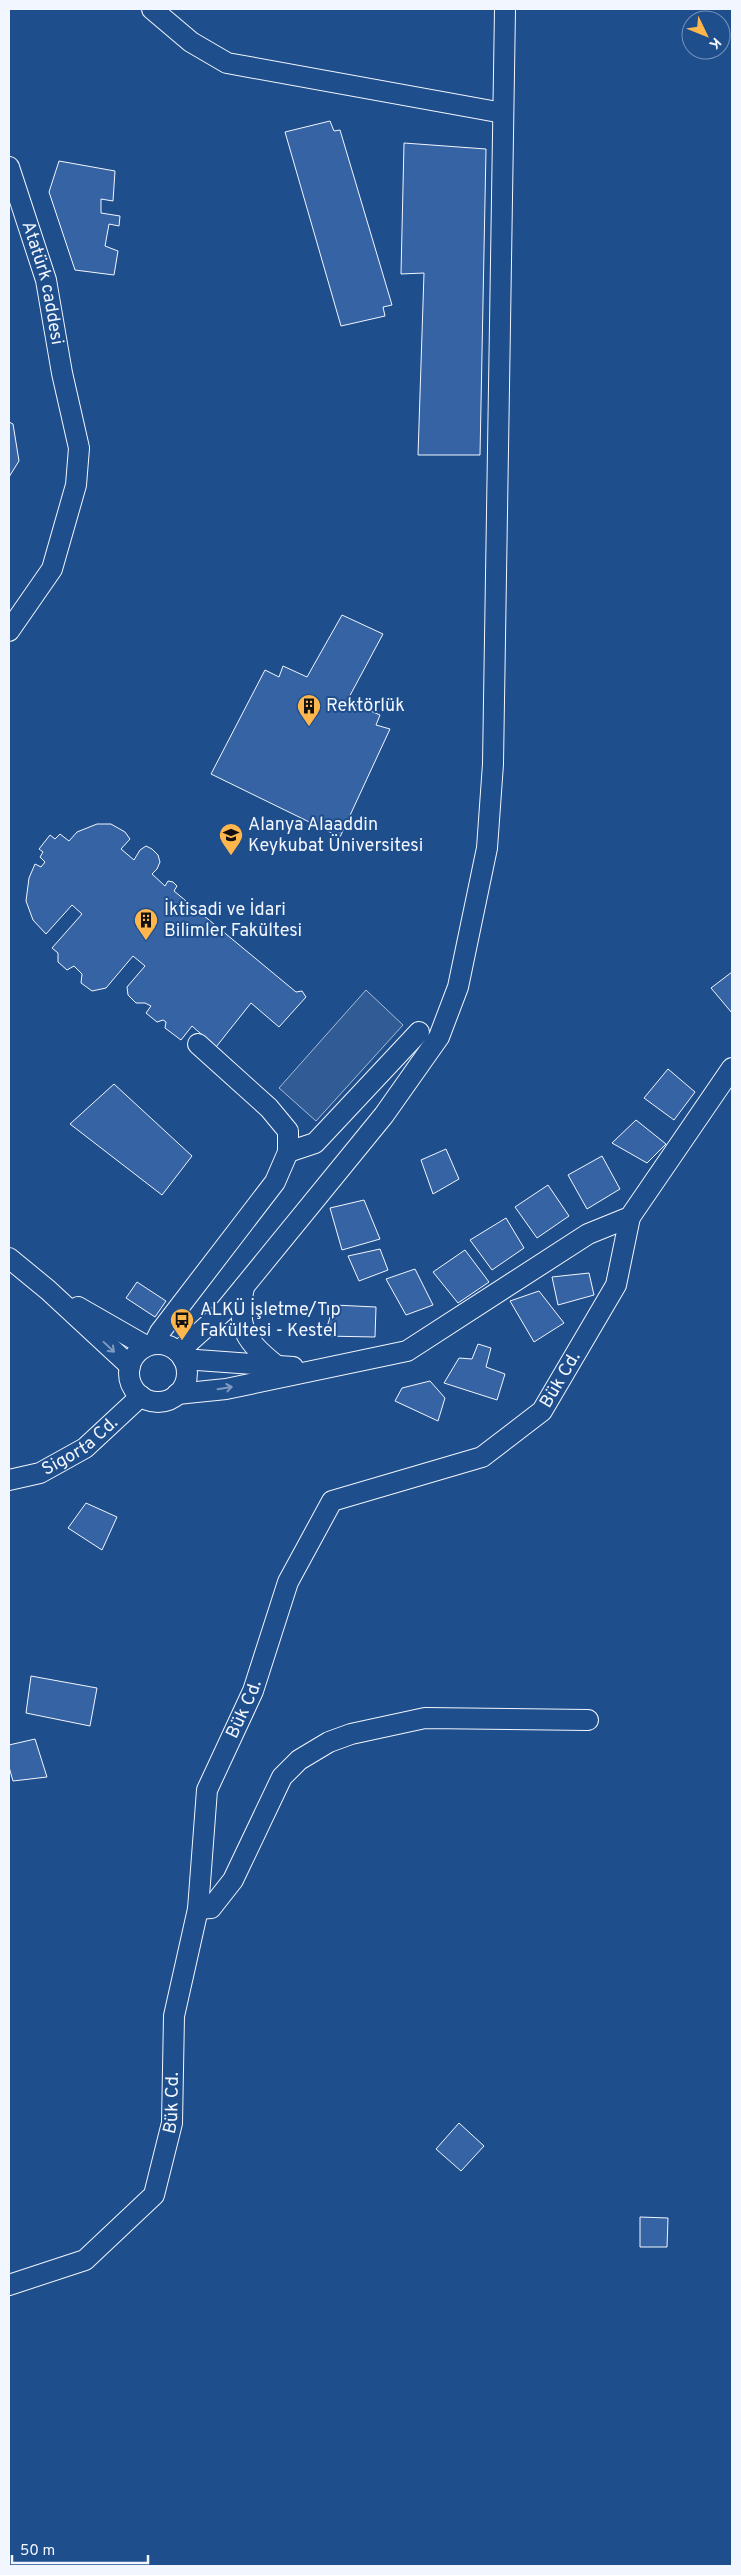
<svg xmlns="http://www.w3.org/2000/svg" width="741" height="2575" viewBox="0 0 741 2575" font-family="Overpass,sans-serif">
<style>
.built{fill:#305b95;stroke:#a8bbd7}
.building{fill:#3563a3;stroke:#f2f6ff}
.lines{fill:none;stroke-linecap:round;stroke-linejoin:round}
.minor-casing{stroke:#f2f6ff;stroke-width:22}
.minor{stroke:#1f4e8c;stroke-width:20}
.oneway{stroke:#7e9ac0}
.labels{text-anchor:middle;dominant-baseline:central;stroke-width:4;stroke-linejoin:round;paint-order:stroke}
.street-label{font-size:18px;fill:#f2f6ff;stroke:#1f4e8c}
.poi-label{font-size:18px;fill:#f2f6ff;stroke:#1f4e8c;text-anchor:start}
</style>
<rect width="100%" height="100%" fill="#1f4e8c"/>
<path class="built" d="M366 990 403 1025 316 1121 279 1088Z"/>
<path class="building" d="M330 121 334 131 340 130 392 305 383 307 385 316 341 326 285 132Z
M404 143 486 149 480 455H418L424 273 401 274Z
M59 161 115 171 113 201 101 199V213L120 216 119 226 109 224 105 246 118 251 114 275 75 270 49 192Z
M9 422 13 424 19 461 9 477Z
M342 615 383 634 347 701 380 715 376 725 390 729 340 837 211 774 265 670 279 677 283 666 307 677Z
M97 824H111L125 832 130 839 121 849 134 860 140 850 146 846 152 849 158 855 160 862 157 869 152 874 165 886 168 881 173 882 177 886 174 891 296 992 302 991 306 997 279 1027 251 1003 216 1047 192 1026 181 1040 165 1028 166 1022 163 1020 157 1022 146 1013 151 1006 145 1003H136L128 995 127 987 145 966 133 956 106 988 92 991 81 983 82 974 74 966 67 970 58 962V953L52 948 82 914 72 905 46 934 33 920 26 901 29 878 35 864 41 867 45 862 40 857 43 852 39 849 50 835 55 839 60 834 69 841 77 832Z
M732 972V1013L711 988Z
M668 1069 695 1092 674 1120 644 1098Z
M114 1084 192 1156 162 1195 70 1124Z
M636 1120 666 1144 647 1163 612 1143Z
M446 1149 459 1179 433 1194 421 1160Z
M602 1156 620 1189 587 1209 568 1175Z
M548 1185 569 1216 537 1238 515 1207Z
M364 1200 380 1239 342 1250 330 1208Z
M506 1218 524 1248 492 1270 470 1240Z
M380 1249 388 1270 359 1281 348 1256Z
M465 1250 489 1282 458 1303 433 1272Z
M415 1269 433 1305 406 1315 386 1279Z
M589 1273 594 1295 558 1305 552 1277Z
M137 1282 166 1301 155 1317 126 1298Z
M539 1291 564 1323 534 1342 510 1301Z
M334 1305 376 1307 375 1337 324 1336Z
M478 1344 491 1348 486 1367 505 1374 497 1400 444 1383 459 1358 472 1359Z
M430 1381 445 1398 438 1421 395 1401 402 1388Z
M86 1503 117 1517 102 1550 68 1528Z
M31 1676 97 1688 90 1726 26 1713Z
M35 1739 47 1777 13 1781 9 1767V1745Z
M459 2123 484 2146 461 2171 436 2149Z
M640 2217 668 2218 667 2247H640Z"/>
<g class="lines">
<g class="minor-casing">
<g id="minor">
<path d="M152 9 191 42 227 63 503 113"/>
<path id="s1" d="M9 167 46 280 62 373 79 448 76 485 52 569 9 631"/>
<path d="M288 1152 315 1143 419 1032"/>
<path d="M9 1258 48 1290 130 1366"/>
<path d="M244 1287C236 1328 245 1341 277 1366"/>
<path d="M78 1307 146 1346"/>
<path d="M154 1344 160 1332 275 1182 288 1152V1131L269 1108 198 1044"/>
<circle cx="158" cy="1373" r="29"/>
<path d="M178 1352 225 1310 384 1115 439 1037 458 987 487 848 493 764 505 9"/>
<path d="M183 1359 293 1367"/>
<path d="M177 1394 226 1389 407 1351 588 1234 630 1217 732 1068"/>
<path id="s2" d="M9 1480 40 1473 85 1448 141 1396"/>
<path d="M198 1909 211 1908 233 1880 282 1777 299 1760 329 1742 351 1734 425 1718 588 1720"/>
<path id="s3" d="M9 2285 85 2260 154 2195 172 2123 174 2016 198 1909 207 1790 253 1691 288 1582 332 1501 482 1457 542 1411 616 1285 630 1217"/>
</g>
</g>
<use href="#minor" class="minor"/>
</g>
<defs><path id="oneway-shaft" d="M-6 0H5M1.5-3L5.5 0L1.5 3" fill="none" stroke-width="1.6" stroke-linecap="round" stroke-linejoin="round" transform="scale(1.25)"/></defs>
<g class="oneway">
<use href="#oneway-shaft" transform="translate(109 1347) rotate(43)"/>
<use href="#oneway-shaft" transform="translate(225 1388) rotate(-9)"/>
</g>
<defs>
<g id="building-pin" transform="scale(1.25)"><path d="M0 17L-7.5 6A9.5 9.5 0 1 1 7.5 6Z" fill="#ffb74d" stroke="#1f4e8c"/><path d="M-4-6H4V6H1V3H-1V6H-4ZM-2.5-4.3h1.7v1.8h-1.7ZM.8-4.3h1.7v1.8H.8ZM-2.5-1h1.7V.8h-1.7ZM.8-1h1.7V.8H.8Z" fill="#111"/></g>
<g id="university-pin" transform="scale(1.25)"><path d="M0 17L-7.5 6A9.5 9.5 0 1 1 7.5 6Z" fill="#ffb74d" stroke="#1f4e8c"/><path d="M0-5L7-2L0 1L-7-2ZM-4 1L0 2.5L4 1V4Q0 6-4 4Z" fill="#111"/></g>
<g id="bus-pin" transform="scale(1.25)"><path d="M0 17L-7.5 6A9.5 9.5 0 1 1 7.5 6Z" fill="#ffb74d" stroke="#1f4e8c"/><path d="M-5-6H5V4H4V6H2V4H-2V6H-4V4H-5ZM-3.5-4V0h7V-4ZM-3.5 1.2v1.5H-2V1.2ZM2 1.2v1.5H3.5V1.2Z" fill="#111"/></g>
</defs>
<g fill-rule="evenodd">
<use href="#building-pin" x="309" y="706"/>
<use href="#university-pin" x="231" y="835"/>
<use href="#building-pin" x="146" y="920"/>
<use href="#bus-pin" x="182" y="1320"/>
</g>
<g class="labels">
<g class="street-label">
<text stroke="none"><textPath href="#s1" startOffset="121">Atatürk caddesi</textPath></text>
<text stroke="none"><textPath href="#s3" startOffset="1169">Bük Cd.</textPath></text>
<text stroke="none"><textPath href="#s2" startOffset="80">Sigorta Cd.</textPath></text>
<text stroke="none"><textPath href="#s3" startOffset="674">Bük Cd.</textPath></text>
<text stroke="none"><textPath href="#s3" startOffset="269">Bük Cd.</textPath></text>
</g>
<g class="poi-label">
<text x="326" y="706">Rektörlük</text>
<text x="248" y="825">Alanya Alaaddin<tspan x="248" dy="21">Keykubat Üniversitesi</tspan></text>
<text x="164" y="910">İktisadi ve İdari<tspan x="164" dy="21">Bilimler Fakültesi</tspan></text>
<text x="200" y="1310">ALKÜ İşletme/Tıp<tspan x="200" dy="21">Fakültesi - Kestel</tspan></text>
</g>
</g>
<rect width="741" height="2575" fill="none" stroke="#f2f6ff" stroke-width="20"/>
<g transform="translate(706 35) rotate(133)"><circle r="24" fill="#1f4e8c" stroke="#7391ba"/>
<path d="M0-4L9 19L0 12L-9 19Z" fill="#ffb74d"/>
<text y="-8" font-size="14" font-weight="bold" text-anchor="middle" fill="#f2f6ff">K</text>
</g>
<path d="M12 2555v8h136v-8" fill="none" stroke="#f2f6ff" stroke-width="2.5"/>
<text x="20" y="2555" font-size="15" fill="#f2f6ff" stroke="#1f4e8c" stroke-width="4" paint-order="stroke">50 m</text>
</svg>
